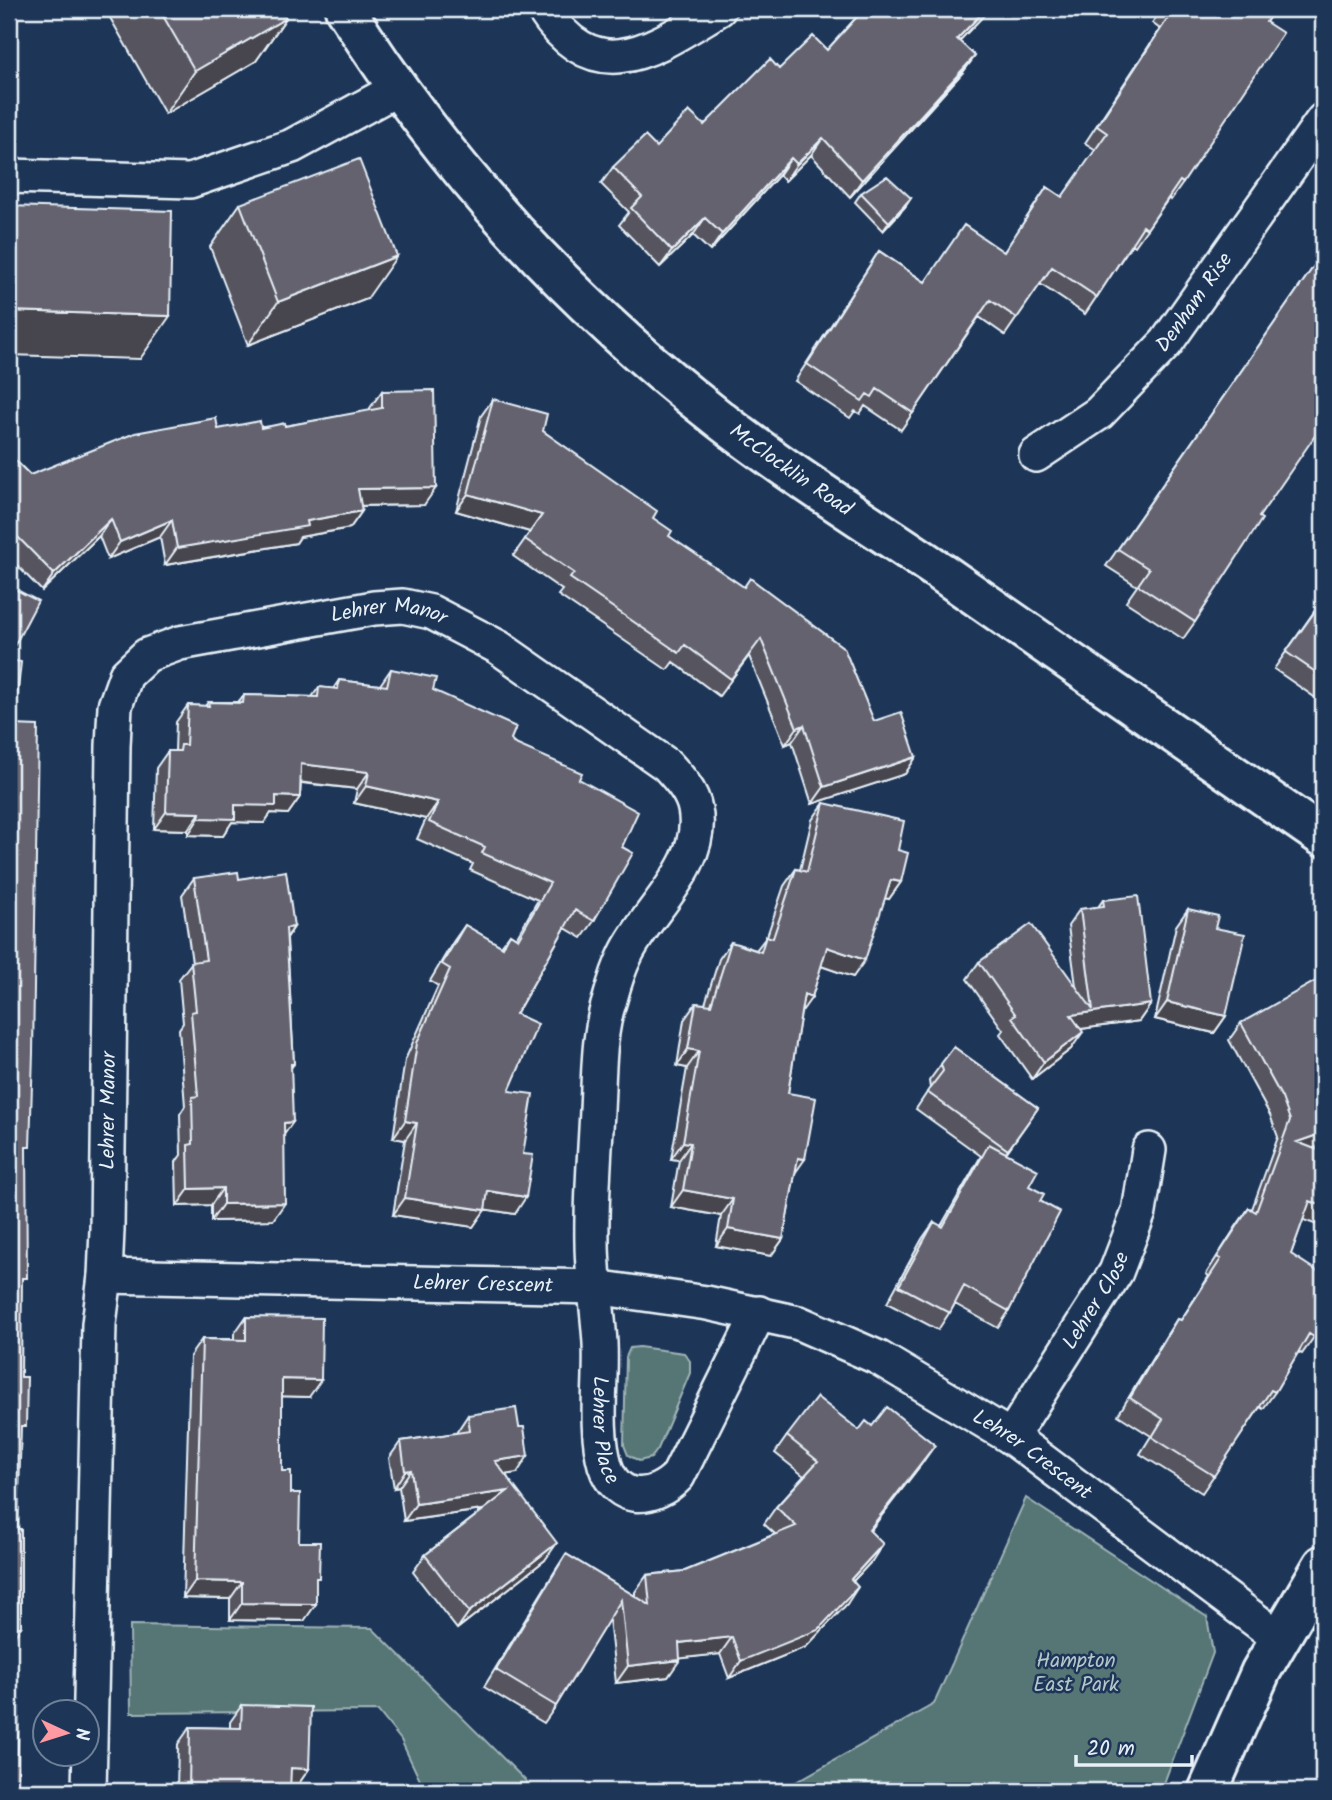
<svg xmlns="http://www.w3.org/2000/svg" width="1332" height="1800" viewBox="0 0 1332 1800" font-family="Kalam,sans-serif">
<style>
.green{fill:#567574;stroke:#9fb3b6;stroke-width:2}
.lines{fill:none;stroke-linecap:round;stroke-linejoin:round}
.minor-casing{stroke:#e8f1f8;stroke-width:38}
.tertiary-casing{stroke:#e8f1f8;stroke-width:44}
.minor{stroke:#1d3557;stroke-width:33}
.tertiary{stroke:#1d3557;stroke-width:38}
.wall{fill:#57545f;stroke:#e8f1f8;stroke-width:2}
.shaded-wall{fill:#47454e;stroke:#e8f1f8;stroke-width:2}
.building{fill:#65626f;stroke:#e8f1f8;stroke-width:2}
.labels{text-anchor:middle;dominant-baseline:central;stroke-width:5;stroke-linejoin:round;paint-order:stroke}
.street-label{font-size:21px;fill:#e8f1f8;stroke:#1d3557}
.park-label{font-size:21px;fill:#b5c6ca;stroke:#1d3557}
</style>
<rect width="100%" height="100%" fill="#1d3557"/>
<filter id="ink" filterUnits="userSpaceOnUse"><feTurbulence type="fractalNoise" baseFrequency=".0143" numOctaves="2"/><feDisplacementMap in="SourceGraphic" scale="14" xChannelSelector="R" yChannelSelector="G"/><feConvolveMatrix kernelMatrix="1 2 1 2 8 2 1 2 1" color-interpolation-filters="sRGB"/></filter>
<g filter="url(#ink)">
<path class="green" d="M639 1347 684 1353 690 1361V1373L658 1449 651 1458 639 1461 628 1455 624 1445 626 1357 630 1348Z
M1026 1498 1207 1617 1213 1653 1161 1791H780L934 1704Z
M130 1625 372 1628 536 1791H425L401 1740 378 1711 131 1713Z"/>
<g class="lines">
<g class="minor-casing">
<g id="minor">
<path d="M543 9C597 92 654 48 719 9"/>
<path d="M9 176 190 181 292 146 397 89"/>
<path id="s1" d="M1036 455 1099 413 1166 343 1323 120"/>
<path id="s2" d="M105 1276 595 1287 707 1303 799 1323 879 1358 1011 1437 1278 1637"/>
<path id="s3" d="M1011 1437 1116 1272 1139 1212 1149 1150"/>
<path id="s4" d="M89 1791 99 1324 105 1276 107 1230 113 746 115 706 126 675 147 655 180 643 374 608 403 606 431 612 498 647 667 765C678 777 692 792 695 809 706 864 648 909 626 954 619 968 614 984 610 999 598 1034 599 1073 597 1110 595 1154 591 1198 592 1242 592 1276 598 1309 600 1343 602 1383 594 1426 605 1465 617 1504 654 1501 678 1476L759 1313"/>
</g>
</g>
<g class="tertiary-casing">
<g id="tertiary">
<path id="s5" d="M345 9C447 170 569 302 719 419 791 475 869 523 944 574 1070 662 1197 749 1323 837"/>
<path d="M1208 1791 1261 1671 1323 1565"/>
</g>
</g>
<use href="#minor" class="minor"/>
<use href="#tertiary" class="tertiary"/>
</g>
<path class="wall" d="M105 9H280L286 18 256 61 165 114Z
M864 9H990L959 41 975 56 963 72 850 197 811 155 785 181 779 175 710 251 693 235 660 267 619 225 629 212 601 184 613 167 704 125 779 69 827 50Z
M1162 9H1275L1266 22 1183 183 1171 200 1169 198 1135 246 1132 244 1085 314 1040 284 1005 335 979 317 901 430 865 406 860 414 855 411 850 418 795 381 879 251 925 282 1004 252 1047 187 1062 197 1096 150 1085 143 1160 29 1152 23Z
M861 193 911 198 905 207 883 231 855 202Z
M240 204 367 299 248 345 210 247Z
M1323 253 1259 517 1195 622 1183 639 1126 602 1137 586 1106 566Z
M382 391 424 505 361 506 362 511 350 528 300 537 296 543 165 565 160 537 108 559 99 536 42 591 9 557V454L30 475 218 429 285 426 370 411V408Z
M493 399 543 431 653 518 669 536 874 721 916 757 905 774 812 804 792 742 785 745 749 656 719 696 673 662 667 670 558 595 562 590 513 556 530 532 456 511 481 416Z
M1323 599V703L1274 669Z
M391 669 433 690 511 739 513 743 579 779 622 847 594 921 582 938 565 928 516 1014 509 1091 515 1214 485 1209 473 1227 393 1215 405 1140 393 1138 405 1060 438 986 430 981 453 942 465 925 501 946 510 934 516 938 538 900 470 870 473 864 417 839 426 819 354 803 357 789 301 783 300 797 288 814 271 813 264 823 232 822 223 836 188 835V830L154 829 156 768 168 751H175L176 722 188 705 205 706 208 702H238L244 695 312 697 319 687 333 689 339 680 380 685Z
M824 803 898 850 901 882 889 899 885 898 853 977 821 966 812 997 801 1011 788 1093 795 1174 783 1239 771 1256 716 1246 721 1216 671 1207 679 1160 671 1159 687 1068 677 1066 684 1020 696 1003 705 1004 719 959 731 942 756 950 767 936 784 886 796 869 800 870 812 820Z
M194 878 239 879 294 927 287 938 294 1064 291 1068 284 1135 273 1220 211 1221V1205L177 1206 176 1162 181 1155 180 1114 185 1106 179 1029 183 1023 179 979 192 962 182 895Z
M1103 900 1151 1004 1139 1021 1081 1029 1071 1049 1032 1079 1000 1034 1003 1030 967 979 979 962 1076 986 1068 926 1080 909 1098 907Z
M1188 909 1226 1016 1214 1033 1155 1019 1176 926Z
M1241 1023 1323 1145 1314 1149 1303 1220 1291 1254 1314 1337 1302 1354 1298 1352 1275 1392 1263 1409 1260 1407 1202 1493 1140 1454 1151 1436 1118 1415 1166 1336 1177 1319 1181 1320 1209 1276 1206 1274 1237 1225 1249 1208 1252 1209 1278 1137 1270 1115 1229 1040Z
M954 1047 1038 1108 1006 1153 1040 1201 1009 1311 998 1328 955 1304 938 1330 887 1303 922 1239 934 1222 941 1226 981 1156 916 1109 930 1088 929 1081Z
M246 1317 309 1397 282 1396V1471L291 1493 299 1542 316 1583 304 1621 230 1620V1599L183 1598 190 1356 202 1339H234V1334Z
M468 1415 517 1473 506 1474 545 1560 457 1629 413 1572 425 1555 483 1510 404 1521 399 1487 394 1488 389 1458 401 1441 456 1433Z
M872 1426 923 1462 870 1531 872 1561 853 1581 847 1604 806 1647 729 1678 720 1654 680 1658 668 1677 616 1683 609 1619 556 1706 544 1723 484 1687 555 1571 566 1554 635 1596V1592L647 1575 685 1571 775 1534 764 1524 776 1507 804 1476 775 1453 787 1436 859 1430Z
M242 1705 309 1769 297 1786H291L290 1791H177L178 1744 190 1727 230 1728V1722Z
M1323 1772V1788L1315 1783Z"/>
<path class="shaded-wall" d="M986 9H990L945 56 957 39Z
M286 18 256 61 165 114 195 71Z
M975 56 963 72 850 197 862 180Z
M823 138 811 155 785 181 797 164Z
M791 158 779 175 710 251 722 234Z
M911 198 905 207 883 231 889 222Z
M705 218 693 235 660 267 672 251Z
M397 256 367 299 248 345 278 302Z
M9 311 170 316 140 359 9 355Z
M436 488 424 505 346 506 358 489Z
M468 494 542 515 530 532 456 511Z
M362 511 350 528 300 537 296 543 165 565 177 548 307 521Z
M111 519 99 536 42 591 54 574Z
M172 520 160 537 108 559 120 542Z
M804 725 792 742 785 745 797 728Z
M916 757 905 774 812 804 824 787Z
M301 764 369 772 357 789 289 781Z
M366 786 438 802 426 819 354 803Z
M276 796 300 797 288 814 271 813 264 823 232 822 223 836 188 835 199 818 235 805Z
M166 812 200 813 188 830 154 829Z
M891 880 901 882 889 899 879 897Z
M294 927 282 944 286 928Z
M827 947 865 960 853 977 815 964Z
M804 994 812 997 800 1014Z
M1167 1002 1226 1016 1214 1033 1155 1019Z
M1151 1004 1139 1021 1059 1032 1071 1015Z
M1083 1032 1071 1049 1032 1079 1044 1062Z
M688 1049 699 1051 687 1068 677 1066Z
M405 1121 417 1123 405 1140 393 1138Z
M293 1122 281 1139 284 1123Z
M1323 1133V1145L1285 1159 1297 1142Z
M683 1142 691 1143 679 1160 671 1159Z
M798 1158 805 1159 793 1176Z
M223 1188 211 1205 177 1206 189 1189Z
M683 1190 733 1199 721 1216 671 1207Z
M488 1191 526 1197 515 1214 476 1208Z
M405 1198 485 1210 473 1227 393 1215Z
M1310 1201 1323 1206V1227L1298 1218Z
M285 1203 273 1220 211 1221 223 1204Z
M728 1229 783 1239 771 1256 716 1246Z
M282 1379 321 1380 309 1397 270 1396Z
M935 1445 923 1462 857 1547 869 1530Z
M528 1456 517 1473 483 1478 495 1461Z
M411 1470 399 1487 394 1488 405 1471Z
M508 1491 496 1508 404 1521 416 1504Z
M557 1543 545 1560 457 1629 469 1612Z
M883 1544 872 1561 839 1596 851 1579Z
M195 1581 242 1582 230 1599 183 1598Z
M858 1587 847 1604 806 1647 729 1678 741 1661Z
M242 1603 316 1604 304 1621 230 1620Z
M9 1627H21L9 1644Z
M732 1637 720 1654 667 1660 679 1643Z
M680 1660 668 1677 616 1683 628 1666Z
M291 1768 309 1769 297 1786 279 1785Z"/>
<path class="building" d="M159 9H280L286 18 195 71Z
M864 9H986L957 39 975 56 862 180 823 138 797 164 791 158 722 234 705 218 672 251 631 208 642 197 613 167 645 136 656 147 689 111 704 125 770 59 779 69 813 36 827 50Z
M1168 9H1275L1266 22 1283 33 1183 183 1180 181 1147 229 1143 226 1097 297 1052 267 1017 318 990 300 913 413 877 389 872 397 867 394 862 401 807 364 879 251 925 282 964 225 1004 252 1047 187 1062 197 1107 133 1097 126 1172 12Z
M359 159 397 256 278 302 240 204Z
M887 176 911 198 889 222 861 193Z
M9 206 172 211 170 316 9 311Z
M1323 253V424L1259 517 1262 519 1195 622 1138 585 1149 569 1118 549Z
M434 390 436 488 358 489 362 511 307 521 308 526 177 548 172 520 120 542 111 519 54 574 9 528V454L30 475 135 433 216 418 218 429 260 421 261 428 285 423V426L382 408V391Z
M493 399 547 414 543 431 657 511 653 518 672 531 669 536 744 587 750 578 844 648 874 721 901 712 916 757 824 787 804 725 797 728 761 639 731 679 685 645 679 653 570 578 574 573 525 539 542 515 468 494Z
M9 586 38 601 9 656Z
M1323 600V677L1286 652Z
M9 660 21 662 14 725 38 726 33 1053 30 1147H26L27 1278H22L21 1377H27L26 1426H21L18 1529H21V1627H9Z
M391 669 436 678 433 690 516 727 511 739 513 743 582 773 579 779 638 812 622 847 633 853 594 921 575 910 516 1014 538 1024 509 1091 533 1094 523 1154 533 1155 526 1197 488 1191 485 1210 405 1198 417 1123 405 1121 417 1043 450 969 442 964 465 925 503 947 510 934 518 939 550 883 482 853 485 847 429 822 438 802 366 786 369 772 301 764 300 797 276 796V806L235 805V819L199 818 200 813 166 812 168 751H180L181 745H186L188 705 209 706 208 702 243 703 244 695 318 697 319 687 338 689 339 680 387 686Z
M824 803 904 821 898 850 908 853 901 882 891 880 865 960 827 947 812 997 804 994 788 1093 816 1098 805 1159 798 1158 783 1239 728 1229 733 1199 683 1190 691 1143 683 1142 699 1051 688 1049 696 1003 711 1005 731 942 761 952 766 936 773 938 796 869 807 872Z
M286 871 294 927 286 928 294 1064H291L293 1122 284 1123 285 1203 223 1204V1188L189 1189 188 1145 193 1144 192 1097 198 1096 191 1012 196 1011 191 962 206 960 194 878 238 872 239 879Z
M1138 896 1151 1004 1071 1015 1083 1032 1044 1062 1012 1017 1016 1015 979 962 1031 924 1093 1010 1080 909 1104 906 1103 900Z
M1188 909 1218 916 1215 928 1245 934 1226 1016 1167 1002Z
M1323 977V1133L1297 1142 1323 1152V1206L1310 1201 1291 1254 1323 1275V1322L1314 1337 1309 1334 1275 1392 1271 1390 1214 1476 1152 1437 1163 1419 1130 1398 1177 1319 1181 1320 1221 1259 1217 1257 1249 1208 1256 1212 1290 1120 1282 1098 1241 1023Z
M954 1047 1038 1108 1008 1150 927 1092 943 1071 941 1064Z
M989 1144 1038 1170 1029 1186 1044 1194 1040 1201 1060 1212 1009 1311 964 1286 950 1313 899 1286 934 1222 943 1227Z
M246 1317 322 1318 321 1380 282 1379V1471H291V1493H300L299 1542H320L319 1578H316V1604L242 1603V1582L195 1581 202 1339 246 1340Z
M817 1397 859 1430 866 1421 872 1426 887 1407 935 1445 869 1530 883 1544 851 1579 858 1587 818 1630 741 1661 732 1637 679 1643 680 1660 628 1666 621 1600 556 1706 496 1670 566 1554 650 1605 647 1575 685 1571 796 1526 776 1507 818 1461 787 1436Z
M516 1408 519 1427H524L528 1456 495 1461 557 1543 469 1612 425 1555 508 1491 416 1504 411 1470 405 1471 401 1441 470 1431 468 1415Z
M9 1700H19L17 1791H9Z
M242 1705 311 1707 309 1769 291 1768 290 1791H189L190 1727 241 1728Z"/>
</g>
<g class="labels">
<g class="street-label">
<text stroke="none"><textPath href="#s1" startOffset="222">Denham Rise</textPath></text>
<text stroke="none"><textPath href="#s5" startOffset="646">McClocklin Road</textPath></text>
<text stroke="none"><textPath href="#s4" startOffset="1395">Lehrer Manor</textPath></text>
<text stroke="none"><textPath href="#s4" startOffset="681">Lehrer Manor</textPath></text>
<text stroke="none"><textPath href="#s2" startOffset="378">Lehrer Crescent</textPath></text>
<text stroke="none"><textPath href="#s3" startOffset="161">Lehrer Close</textPath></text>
<text stroke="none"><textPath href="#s4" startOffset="2418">Lehrer Place</textPath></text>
<text stroke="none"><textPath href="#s2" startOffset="966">Lehrer Crescent</textPath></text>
</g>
<g class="park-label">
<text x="1076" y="1661">Hampton<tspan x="1076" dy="24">East Park</tspan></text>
</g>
</g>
<rect width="1332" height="1800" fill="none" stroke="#1d3557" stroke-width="35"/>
<rect x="18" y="18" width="1297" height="1765" fill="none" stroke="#e8f1f8" stroke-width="2.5" filter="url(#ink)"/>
<g transform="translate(66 1733) rotate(94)"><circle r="33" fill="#1d3557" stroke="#6e8097" stroke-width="2"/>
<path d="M0-5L12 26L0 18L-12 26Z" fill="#ff9aa2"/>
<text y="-10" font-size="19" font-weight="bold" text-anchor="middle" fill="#e8f1f8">N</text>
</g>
<path d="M1076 1755v10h116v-10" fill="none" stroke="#e8f1f8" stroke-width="3.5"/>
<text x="1087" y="1755" font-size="21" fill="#e8f1f8" stroke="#1d3557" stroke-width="5" paint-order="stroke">20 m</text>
</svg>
